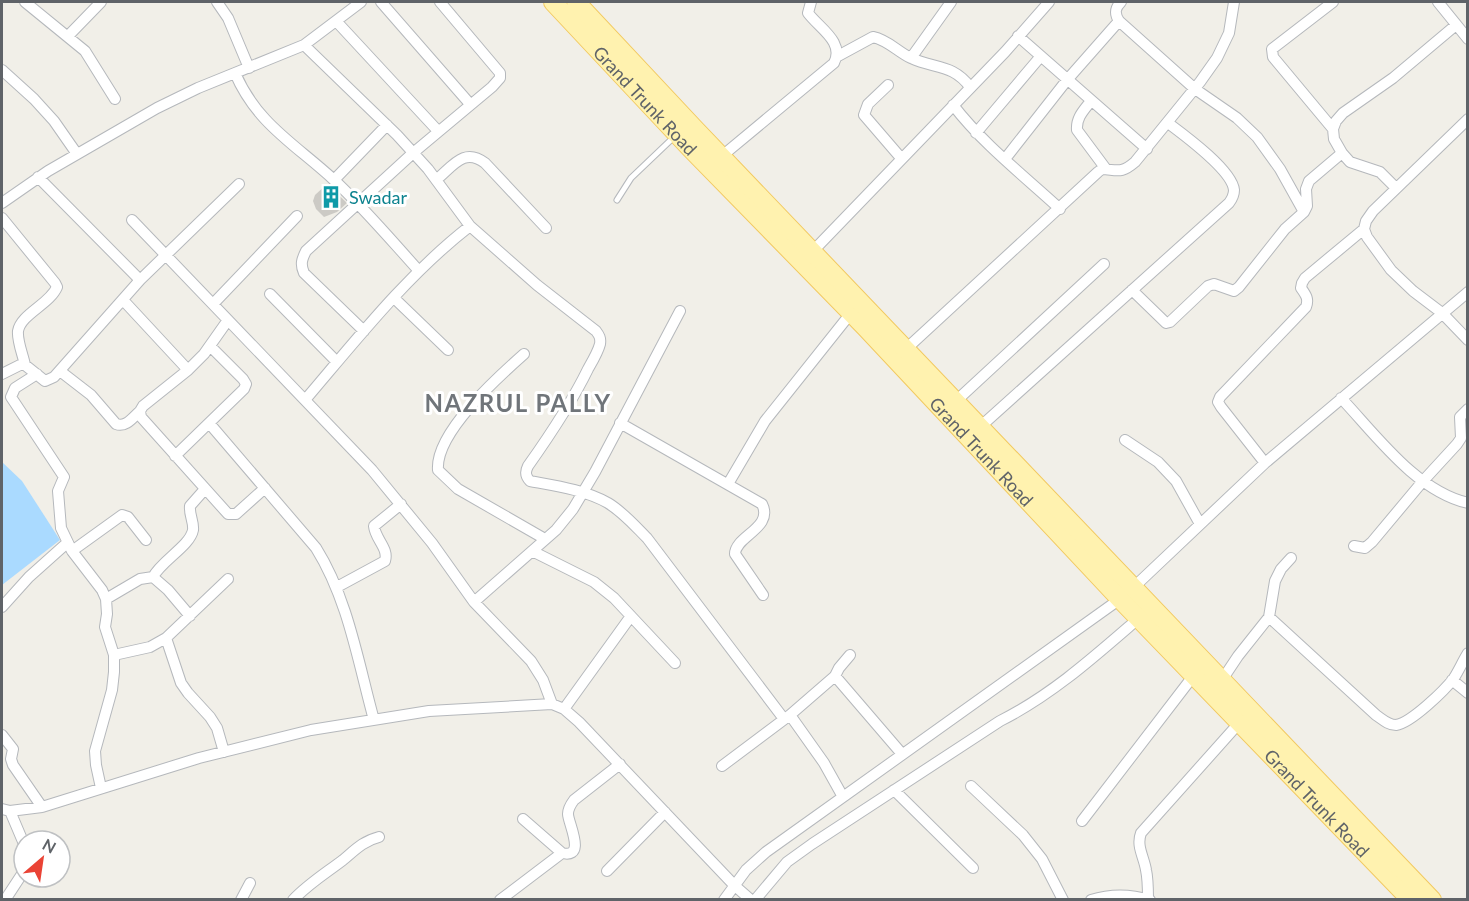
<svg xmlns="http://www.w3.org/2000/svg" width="1469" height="901" viewBox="0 0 1469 901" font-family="Lato,sans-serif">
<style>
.water{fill:#aadaff}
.building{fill:#cccac5}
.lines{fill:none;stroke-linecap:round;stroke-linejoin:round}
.service-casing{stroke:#b5b8bc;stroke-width:7}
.minor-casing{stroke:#b5b8bc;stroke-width:12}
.primary-casing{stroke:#f2c960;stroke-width:20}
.service{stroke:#fff;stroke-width:5}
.minor{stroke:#fff;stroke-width:10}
.primary{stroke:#fff2af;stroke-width:18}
.labels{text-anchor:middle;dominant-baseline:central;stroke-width:6;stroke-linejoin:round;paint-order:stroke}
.street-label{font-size:18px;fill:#5f6368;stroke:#fff}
.culture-label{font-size:18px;fill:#0d838f;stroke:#fff;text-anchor:start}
.district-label{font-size:24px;font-weight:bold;letter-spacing:1.5px;fill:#70757a;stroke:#fff}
</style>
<rect width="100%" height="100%" fill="#f1efe8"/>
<path class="water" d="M2 462 22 481 60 540 2 585Z"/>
<path class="building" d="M327 184 347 203 337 212 324 217 316 209 313 201 315 195Z"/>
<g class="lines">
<g class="service-casing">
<path id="service" d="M617 200 631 178 674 137"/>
</g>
<g class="minor-casing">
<path id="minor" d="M25 2 85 51 115 99
M217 2 228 18 249 68
M381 2 470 104
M1121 2C1115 8 1114 13 1119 21L1195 89 1237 118 1257 137 1280 169 1304 212
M1438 2 1468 39
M336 21 438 131
M69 35 101 2
M1018 36 1147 149
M304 45 397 135 428 169 470 226 537 285 596 331C599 335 601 338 600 344 598 352 592 362 588 369 571 404 550 435 528 466 525 472 525 476 530 481 557 486 585 490 608 503 623 512 635 526 647 538L784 719
M838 56 873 37C888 40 898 52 911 58 935 69 953 64 970 87
M911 58 951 2
M2 70 34 99 54 121 77 154
M235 73C257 124 295 144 334 180 364 208 391 240 419 271
M888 85 868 104 864 115 901 158
M1091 101C1083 111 1076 118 1077 130L1106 169
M953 105C983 144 1023 175 1060 209
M1468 119 1373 211 1366 221 1364 229 1367 237 1391 270 1413 291 1442 313 1468 340
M1333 129 1273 57 1272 49 1333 2
M976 133 1041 56
M722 156 834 63C845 42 819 28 808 13L811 2
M1005 159 1067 80 1119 21
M38 177 140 280
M334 180 387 125
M436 180C453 166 464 147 485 163L546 228
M1396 188 1380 172 1350 162 1342 153 1334 139 1333 129 1336 121 1343 113 1393 78 1456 25
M2 203 48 171 157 108 198 88 304 45 361 2
M2 218 55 283 57 287C50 304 21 314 18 331 17 341 23 355 25 365
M132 220 372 470 432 543 474 602 531 661 543 680 552 704
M813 251 1005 52 1049 2
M1132 290 1166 323 1170 322 1208 286 1214 284 1234 291 1239 287 1285 229 1304 212 1307 206 1306 189 1309 181 1342 153
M270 294 337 362
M394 298 448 350
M123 300 188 370
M213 304 297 216
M228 320 204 354 188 370 143 406 140 411 141 417 228 514H236L265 488
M364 331 304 273C300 264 302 259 306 251L413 153 492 87 500 78V73L440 2
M906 349 1098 172 1102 169C1118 170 1121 174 1135 162L1200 82 1217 58 1229 33 1234 2
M524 354C498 377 435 433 438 470L458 489 545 539
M60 371 91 395 116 424C126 428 133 417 140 411
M2 374 20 365H25L45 381 54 377 140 280 239 184
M37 374 15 388 11 397 64 477 58 491 61 528 72 551 102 590 106 599 107 614 105 627 114 655V672L112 690 95 751 96 765 101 788
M1341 398C1376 435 1416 491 1468 503
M305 400C357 339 407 275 470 226
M956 401 1104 264
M209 423 316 548C348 599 358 662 374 720
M620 423 762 504C774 528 735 536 735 554L763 595
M980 427 1229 203C1232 199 1234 195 1234 190 1232 170 1184 135 1168 123
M1125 440 1158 462 1176 481 1200 524
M175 456 244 389 246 384 243 379 210 346
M1265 463 1221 407 1218 402 1220 397 1306 307C1309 299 1306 295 1301 288L1302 283 1305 278 1364 229
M728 484 765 421 851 313
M1354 546 1365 548 1372 542 1423 481 1457 444 1461 438 1460 417 1468 409
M72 551 122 515 128 517 146 540
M532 551 594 582 614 598 675 663
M153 577C161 561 190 546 193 530 194 522 189 515 190 506L205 489
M337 587 385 561C389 548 375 539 374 526L401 504
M1134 587 1265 463 1468 292
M106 599 140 579 153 577 168 590 190 616
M474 602 556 530 573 509 595 472 680 311
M2 607 29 577 67 543
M1269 617 1376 715C1382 719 1388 725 1396 725 1411 723 1445 690 1454 678 1459 670 1463 661 1468 653
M166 638 181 683 188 693 210 717 217 728 224 752
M114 655 150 647 166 638 228 579
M850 655 839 668 835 676 902 754
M1222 680 1238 656 1269 617 1275 581 1281 569 1291 558
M1452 680 1468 693
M564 709 631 616
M790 715 824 763 843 797
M2 735 13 749 11 759 13 765 42 807
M722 766 790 715 835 676
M971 786 1023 835 1042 859 1063 900
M894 790 973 868
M2 809 10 811 42 807 199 758 311 730 429 711 552 704 564 709 579 722 735 886 751 900
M10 811 24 844
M523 819 562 853C587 859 568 823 568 814 568 809 571 804 574 800L620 764
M1082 821 1194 675
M607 871 665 812
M1148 899C1148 889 1148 879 1146 870 1144 857 1136 846 1141 833L1240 722
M5 900 24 871
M241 900 250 883
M293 900C308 884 326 873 343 860 355 850 363 841 379 837
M500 900 562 853
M724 900 746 870 766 852 1120 599
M755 900 787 862 812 844 1000 721C1052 695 1095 656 1139 618
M1091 900C1110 894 1130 894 1150 900"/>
</g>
<g class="primary-casing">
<g id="primary">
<path id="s1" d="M553 2 689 147 865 327 1120 599 1411 900"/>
<path d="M576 2 694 128 1432 900"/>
</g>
</g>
<use href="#service" class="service"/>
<use href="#minor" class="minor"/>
<use href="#primary" class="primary"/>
</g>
<defs>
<g id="building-bare" transform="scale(1.8)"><path d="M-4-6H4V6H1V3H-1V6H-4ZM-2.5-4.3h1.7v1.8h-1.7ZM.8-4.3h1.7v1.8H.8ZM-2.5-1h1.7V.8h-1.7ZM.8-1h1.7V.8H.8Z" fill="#0f9aa8" stroke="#fff" stroke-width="2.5" paint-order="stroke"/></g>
</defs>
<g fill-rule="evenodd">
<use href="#building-bare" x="331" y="197"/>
</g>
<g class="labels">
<g class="street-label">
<text stroke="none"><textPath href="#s1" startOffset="135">Grand Trunk Road</textPath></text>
<text stroke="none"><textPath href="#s1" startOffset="621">Grand Trunk Road</textPath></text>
<text stroke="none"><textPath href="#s1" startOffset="1107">Grand Trunk Road</textPath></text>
</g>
<g class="culture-label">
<text x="349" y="197">Swadar</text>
</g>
<g class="district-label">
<text x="518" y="402">NAZRUL PALLY</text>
</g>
</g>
<rect width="1469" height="901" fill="none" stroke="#5f6368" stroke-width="6"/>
<g transform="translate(42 859) rotate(29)"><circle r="28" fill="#ffffff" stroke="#bfc1c3" stroke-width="1.5"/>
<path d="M0-4.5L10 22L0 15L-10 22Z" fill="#ea4335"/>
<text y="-9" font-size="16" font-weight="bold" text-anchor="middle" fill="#5f6368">N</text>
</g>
</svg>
